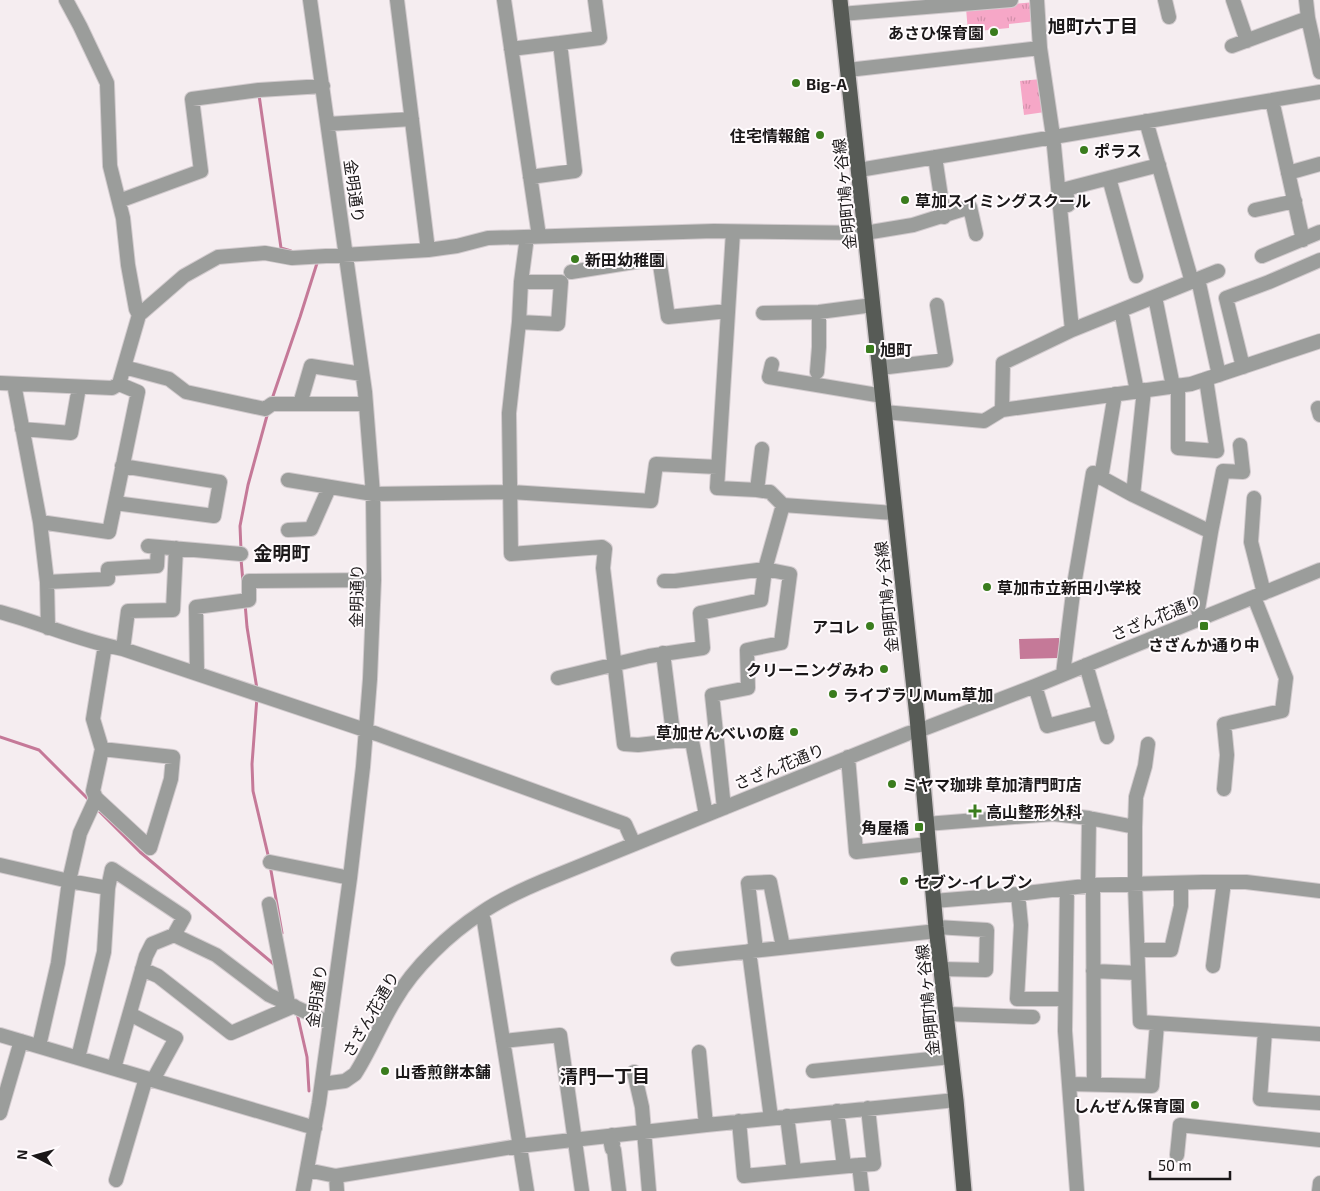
<svg xmlns="http://www.w3.org/2000/svg" width="1320" height="1191" viewBox="0 0 1320 1191" font-family="'Exo 2','Noto Sans JP',sans-serif">
<style>
.park{fill:url(#park-tufts)}
.water{fill:#c57998}
.lines{fill:none;stroke-linecap:round;stroke-linejoin:round}
.stream{stroke:#c57998;stroke-width:3}
.minor-casing{stroke:#d2cbce;stroke-width:16}
.major-casing{stroke:#d2cbce;stroke-width:18}
.minor{stroke:#9b9d9b;stroke-width:14}
.major{stroke:#575b56;stroke-width:15}
.poi-dot{fill:#3a7c1d;stroke:#fffbfd;stroke-width:2}
.labels{text-anchor:middle;dominant-baseline:central;stroke-width:4;stroke-linejoin:round;paint-order:stroke}
.poi-label{font-size:16px;font-weight:bold;fill:#1b1819;stroke:#fffbfd;text-anchor:start}
.street-label{font-size:16px;fill:#1b1819;stroke:#fffbfd}
.neighbourhood-label{font-size:18px;font-weight:bold;fill:#1b1819;stroke:#fffbfd}
.quarter-label{font-size:19px;font-weight:bold;fill:#1b1819;stroke:#fffbfd}
</style>
<defs>
<pattern id="park-tufts" width="24" height="20" patternUnits="userSpaceOnUse" patternTransform="scale(1.25)"><rect width="24" height="20" fill="#f6a7c7"/><path d="M3 7l-1-3M5 7V3M7 7l1-3M15 17l-1-3M17 17v-4M19 17l1-3" fill="none" stroke="#d28faa"/></pattern>
</defs>
<rect width="100%" height="100%" fill="#f5edf0"/>
<path class="park" d="M1035 2 1036 21 1009 24V28L968 32 966 8Z
M1041 79 1045 112 1024 115 1020 81Z"/>
<path class="water" d="M1059 638V658L1020 659 1019 639Z"/>
<g class="lines">
<path class="stream" d="M259 95 281 248 291 251
M272 399 300 317 318 260
M241 550 240 526 248 485 268 412
M241 559 243 582
M245 603 247 627 257 689
M257 697 252 764 253 791 269 859
M0 737 39 750 91 802
M95 807 140 852 276 966
M270 865 282 933
M297 1013 307 1057 309 1091"/>
<g class="minor-casing">
<path id="minor" d="M397 0 428 250
M504 0 539 236
M1165 0 1169 17
M1233 0 1247 41
M1306 0 1308 18 1320 72
M841 14 1011 0
M560 43 600 38 595 0
M1232 46 1308 18
M511 49 560 43 575 171 530 177
M848 70 1040 48
M1272 100 1303 240
M1146 121 1192 282
M328 124 412 119
M935 157 944 217
M859 170 1320 92
M1288 173 1320 164
M1109 178 1136 276
M119 201 201 171 192 99 259 90 323 86
M1068 205 1066 189 1159 165
M1255 210 1295 201
M733 232 717 488 757 490 762 449
M527 237 521 282 519 322 509 413 511 554 602 547 605 549 603 568 624 744 638 745 674 741 663 653
M1262 256 1320 232
M571 272 659 258 668 317 728 311
M1198 279 1219 375
M1155 297 1173 386
M1121 310 1137 391
M763 313 819 312 873 305
M139 315 184 276 218 257 265 253 292 258 428 250 457 246 488 238 714 231 865 233 913 225 970 207 976 234
M519 322 558 324 561 282H521
M1072 330 1218 271
M772 364 769 377 883 396
M124 367 169 379 186 392 265 409 272 404H366
M1243 367 1226 298 1269 282 1320 260
M880 368 946 360 937 305
M817 372 819 347V312
M0 383 112 388 119 384 139 315 136 309 128 265 123 218 110 166 107 83 80 26 66 0
M14 384 40 522 47 582 48 628
M1178 385V448L1217 451 1206 379
M300 404 311 366 362 374
M1318 408 1320 415
M1002 410 1003 363 1072 330 1053 136 1040 48 1037 0
M884 412 984 421 1002 410 1191 384 1320 341
M22 429 71 433 79 387
M1101 478 1115 394
M288 480 373 494 511 492 651 501 656 464 717 467
M757 490 770 492 783 505 894 513
M1133 495 1144 390
M1254 498 1251 542 1264 593
M115 503 214 516 220 482 122 466
M40 522 109 532 138 392 119 384
M288 530 311 529 329 488
M148 546 241 554
M664 581H675L765 569 790 574 781 643 747 650 748 688 712 695 724 808
M47 582 108 579V569L157 566 158 547
M0 612C41 623 81 641 123 649L377 734 625 824 634 844
M1200 618 1198 609 1211 532 1223 471 1243 472 1240 445
M123 649 128 611 173 610 176 548
M1086 665 1107 737
M197 673 196 607 249 600V581L374 580
M1063 674 1074 585 1093 473 1133 495 1211 532
M558 678 649 656 703 648 700 613 761 600 765 569 783 505
M1035 686 1047 726 1100 712
M674 741H692L706 815
M1148 744 1145 766 1136 797 1135 827V884L1140 1022 1320 1034
M102 749 173 757 171 779 150 848 96 798 93 791 102 749 93 719 105 645
M848 757 856 852 928 844
M1224 789 1227 755 1224 724 1282 711 1286 678 1254 597
M926 824 1053 814 1089 818 1135 827
M270 862 350 878
M0 865 69 881 108 888
M1093 885 1094 1085
M1088 886 1089 818
M1067 888 1065 1031 1077 1191
M1018 894 1021 925 1017 999H1065
M934 901 1018 894 1093 885 1203 882H1246L1320 891
M269 904 288 1003
M481 913 484 921 527 1191
M936 927 987 930 986 970 941 969
M756 950 748 883 770 882 783 947
M1138 950H1171L1181 906V883
M749 951 771 1118
M678 959 937 931
M1213 966 1224 882
M142 969 158 976 231 1033 294 1006
M1093 971 1138 973
M130 1014 176 1038 153 1080
M946 1014 1033 1017
M1265 1031 1260 1099 1320 1103
M0 1035 315 1128
M503 1041 560 1035 582 1191
M39 1046 58 963 69 881 80 833 96 798
M699 1052 706 1125
M78 1058 104 952 108 888 112 869 184 917 174 935 216 955 269 995 330 1023
M114 1068 146 956 152 944 174 935
M813 1071 951 1057
M634 1072 642 1107 649 1191
M322 1084 345 1081 355 1074C370 1051 380 1024 395 1000 414 967 449 934 481 913 503 898 528 887 553 877L909 733 918 731 1035 686 1320 570
M1069 1084 1152 1086 1157 1024
M837 1111 844 1166
M0 1113 21 1041
M787 1116 794 1171
M739 1121 744 1176 859 1165 874 1164 868 1108
M612 1135 613 1144H611L612 1149 614 1150 619 1191
M1177 1155 1180 1125 1320 1140
M859 1165 862 1191
M307 1170 336 1176 519 1146 706 1125 956 1100
M336 1176 337 1191
M116 1180 146 1078
M303 1191 319 1103 350 878 363 767 370 679 374 580 373 494 365 392 310 0
M1319 1191 1320 1183"/>
</g>
<g class="major-casing">
<path id="major" d="M840 0 917 717 936 927 956 1100 964 1191"/>
</g>
<use href="#minor" class="minor"/>
<use href="#major" class="major"/>
</g>
<g class="poi-dot">
<circle cx="994" cy="32" r="5"/>
<circle cx="796" cy="83" r="5"/>
<circle cx="820" cy="135" r="5"/>
<circle cx="1084" cy="150" r="5"/>
<circle cx="905" cy="200" r="5"/>
<circle cx="575" cy="259" r="5"/>
<rect x="865" y="344" width="10" height="10" rx="2.5"/>
<circle cx="987" cy="587" r="5"/>
<circle cx="870" cy="626" r="5"/>
<rect x="1199" y="621" width="10" height="10" rx="2.5"/>
<circle cx="884" cy="669" r="5"/>
<circle cx="833" cy="694" r="5"/>
<circle cx="794" cy="732" r="5"/>
<circle cx="892" cy="784" r="5"/>
<path d="M972.5 803.5h5v5h5v5h-5v5h-5v-5h-5v-5h5z"/>
<rect x="914" y="822" width="10" height="10" rx="2.5"/>
<circle cx="904" cy="881" r="5"/>
<circle cx="385" cy="1071" r="5"/>
<circle cx="1195" cy="1105" r="5"/>
</g>
<g class="labels">
<g class="poi-label">
<text x="984" y="32" text-anchor="end">あさひ保育園</text>
<text x="806" y="83">Big-A</text>
<text x="810" y="135" text-anchor="end">住宅情報館</text>
<text x="1094" y="150">ポラス</text>
<text x="915" y="200">草加スイミングスクール</text>
<text x="585" y="259">新田幼稚園</text>
<text x="880" y="349">旭町</text>
<text x="997" y="587">草加市立新田小学校</text>
<text x="860" y="626" text-anchor="end">アコレ</text>
<text x="1204" y="644" text-anchor="middle">さざんか通り中</text>
<text x="874" y="669" text-anchor="end">クリーニングみわ</text>
<text x="843" y="694">ライブラリMum草加</text>
<text x="784" y="732" text-anchor="end">草加せんべいの庭</text>
<text x="902" y="784">ミヤマ珈琲 草加清門町店</text>
<text x="986" y="811">高山整形外科</text>
<text x="909" y="827" text-anchor="end">角屋橋</text>
<text x="914" y="881">セブン-イレブン</text>
<text x="395" y="1071">山香煎餅本舗</text>
<text x="1185" y="1105" text-anchor="end">しんぜん保育園</text>
</g>
<g class="street-label">
<text transform="translate(355 191) rotate(82)">金明通り</text>
<text transform="translate(844 194) rotate(-96)">金明町鳩ヶ谷線</text>
<text transform="translate(356 596) rotate(-89)">金明通り</text>
<text transform="translate(886 597) rotate(-96)">金明町鳩ヶ谷線</text>
<text transform="translate(1156 617) rotate(-22)">さざん花通り</text>
<text transform="translate(779 766) rotate(-22)">さざん花通り</text>
<text transform="translate(316 996) rotate(-82)">金明通り</text>
<text transform="translate(927 1000) rotate(-96)">金明町鳩ヶ谷線</text>
<text transform="translate(370 1014) rotate(-60)">さざん花通り</text>
</g>
<g class="neighbourhood-label">
<text x="1093" y="26">旭町六丁目</text>
<text x="605" y="1076">清門一丁目</text>
</g>
<g class="quarter-label">
<text x="282" y="552">金明町</text>
</g>
</g>
<g transform="translate(35 1156) rotate(276)" stroke="#fffbfd" stroke-width="4" paint-order="stroke">
<path d="M0-4L9 19L0 12L-9 19Z" fill="#1b1819"/>
<text y="-8" font-size="14" font-weight="bold" text-anchor="middle" fill="#1b1819">N</text>
</g>
<path d="M1150 1171v8h80v-8" fill="none" stroke="#1b1819" stroke-width="2.5"/>
<text x="1158" y="1171" font-size="15" fill="#1b1819" stroke="#fffbfd" stroke-width="4" paint-order="stroke">50 m</text>
</svg>
